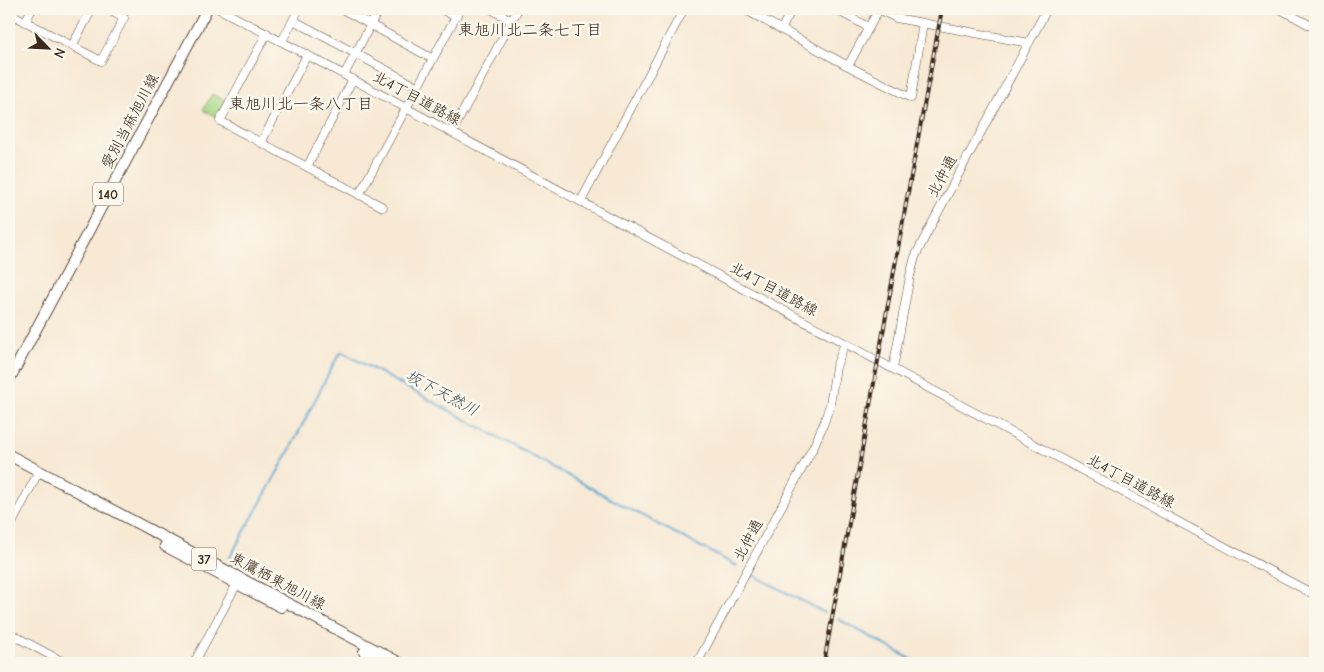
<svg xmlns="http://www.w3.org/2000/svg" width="1324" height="672" viewBox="0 0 1324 672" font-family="'Comic Neue','Klee One',sans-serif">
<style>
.green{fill:#aada88;stroke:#728253}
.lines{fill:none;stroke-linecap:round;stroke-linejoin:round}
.stream{stroke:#56a3cf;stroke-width:2}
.minor-casing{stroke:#574739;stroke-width:9}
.major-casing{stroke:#574739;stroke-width:12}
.minor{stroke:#fff;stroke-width:8}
.major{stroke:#fff;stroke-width:10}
.rail-casing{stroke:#3b2a1e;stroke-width:4}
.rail{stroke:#fbf7ec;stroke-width:2;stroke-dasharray:5.5;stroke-linecap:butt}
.labels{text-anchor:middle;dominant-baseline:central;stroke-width:5;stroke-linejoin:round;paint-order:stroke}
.shield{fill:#fbf7ec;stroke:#75685c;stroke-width:1}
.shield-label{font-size:14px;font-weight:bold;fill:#3b2a1e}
.street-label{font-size:15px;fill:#3b2a1e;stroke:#fbf7ec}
.neighbourhood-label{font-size:16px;fill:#3b2a1e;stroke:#fbf7ec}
.water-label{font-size:16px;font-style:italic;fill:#465a65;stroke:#fbf7ec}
</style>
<rect width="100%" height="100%" fill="#fbf7ec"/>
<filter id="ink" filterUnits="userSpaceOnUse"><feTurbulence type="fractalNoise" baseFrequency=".02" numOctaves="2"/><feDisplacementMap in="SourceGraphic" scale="10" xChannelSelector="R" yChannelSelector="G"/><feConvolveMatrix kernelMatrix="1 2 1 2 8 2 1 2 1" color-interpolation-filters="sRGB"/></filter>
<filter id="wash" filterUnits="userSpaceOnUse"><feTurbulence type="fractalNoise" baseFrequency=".0096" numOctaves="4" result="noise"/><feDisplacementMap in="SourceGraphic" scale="20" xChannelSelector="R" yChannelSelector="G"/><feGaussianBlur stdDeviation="1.12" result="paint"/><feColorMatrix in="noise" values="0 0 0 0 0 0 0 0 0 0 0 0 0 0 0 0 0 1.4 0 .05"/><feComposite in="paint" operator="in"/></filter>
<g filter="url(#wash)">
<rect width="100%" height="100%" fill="#f7e9d4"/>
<path class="green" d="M212 94 226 101 217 117 203 110Z"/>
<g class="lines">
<path class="stream" d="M229 559 286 457 334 363 340 354 342 352 624 506 737 566
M753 575 825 613
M838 619 918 663"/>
</g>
</g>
<g filter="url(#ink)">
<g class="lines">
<g class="minor-casing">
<path id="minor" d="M219 9 307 55 1315 595
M342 9 433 59
M441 9 456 17
M491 9 512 21
M744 9 848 66 911 98 923 23
M835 9 868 27
M882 9 886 13 896 18 1029 43
M1280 9 1315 28
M9 13 101 61 124 18 107 9
M293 20 418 87
M25 22 32 9
M782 28 792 9
M267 33 220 121 383 207
M282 41 299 9
M72 46 92 9
M848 66 879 9
M344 75 379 9
M452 132 518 9
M261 143 307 55
M307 167 353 79
M359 195 460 9
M581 201 684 9
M893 369 910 276 915 257 928 231 1047 9
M9 529 39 471
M9 633 65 663
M194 663 239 580
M697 663 813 448 824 423 830 404 836 367 845 343"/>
</g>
<g class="major-casing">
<path id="major" d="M9 380 207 9
M9 455 400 663
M165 546 281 607
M364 652 385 663"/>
</g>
<use href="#minor" class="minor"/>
<use href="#major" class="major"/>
<g class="rail-casing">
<path id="rail" d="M824 663 909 187 942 9"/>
</g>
<use href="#rail" class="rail"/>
</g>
</g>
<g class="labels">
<g class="shield">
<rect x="93" y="182.5" width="30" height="23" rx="4"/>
<rect x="191.5" y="547.5" width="25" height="23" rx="4"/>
</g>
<g class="shield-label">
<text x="108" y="194">140</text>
<text x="204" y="559">37</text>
</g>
<g class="street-label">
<text transform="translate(417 98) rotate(28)">北4丁目道路線</text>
<text transform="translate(130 121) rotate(-62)">愛別当麻旭川線</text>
<text transform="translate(942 176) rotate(-62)">北仲通</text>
<text transform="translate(774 289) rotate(28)">北4丁目道路線</text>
<text transform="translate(1131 481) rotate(28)">北4丁目道路線</text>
<text transform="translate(748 540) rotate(-62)">北仲通</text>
<text transform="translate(278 581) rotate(28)">東鷹栖東旭川線</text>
</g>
<g class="neighbourhood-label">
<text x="530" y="30">東旭川北二条七丁目</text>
<text x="301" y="104">東旭川北一条八丁目</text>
</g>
<g class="water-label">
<text transform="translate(442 393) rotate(28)">坂下天然川</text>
</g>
</g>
<rect width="1324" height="672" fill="none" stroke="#fbf7ec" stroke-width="30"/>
<g transform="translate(48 48) rotate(114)" stroke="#fbf7ec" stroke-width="4" paint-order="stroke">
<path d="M0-4L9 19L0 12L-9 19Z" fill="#3b2a1e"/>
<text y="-8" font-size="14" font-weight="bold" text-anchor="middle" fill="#3b2a1e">N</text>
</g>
</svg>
